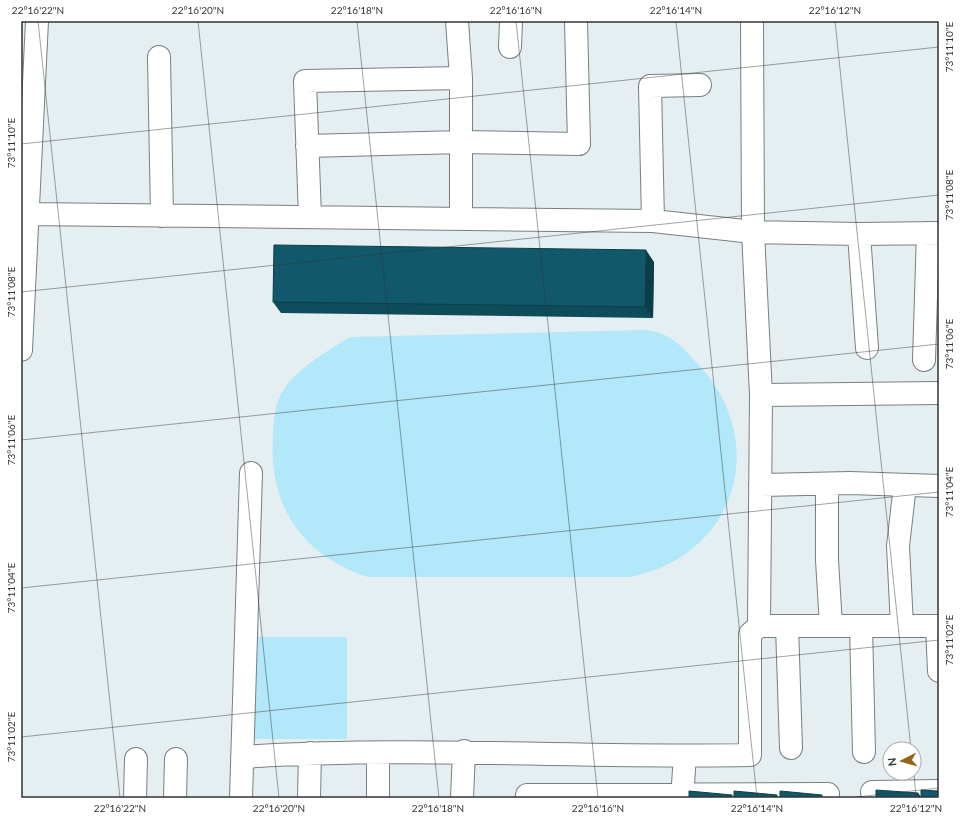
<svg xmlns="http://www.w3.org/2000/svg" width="960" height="819" viewBox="0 0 960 819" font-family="Lato,sans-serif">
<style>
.green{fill:#b2e8f9}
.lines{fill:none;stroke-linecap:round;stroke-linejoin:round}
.minor-casing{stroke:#787f82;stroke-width:24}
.minor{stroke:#fff;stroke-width:22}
.wall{fill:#0f4c5b}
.shaded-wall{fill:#0c3e4a}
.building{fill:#11586a;stroke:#0c3e4a}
.ticks{fill:none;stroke:#303334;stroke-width:1;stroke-opacity:0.45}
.neatline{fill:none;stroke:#303334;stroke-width:1.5}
.ticks-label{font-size:10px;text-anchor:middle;fill:#303334}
</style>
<rect width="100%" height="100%" fill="#e5eef1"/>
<path class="green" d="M645 330C671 333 680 345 697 363 772 442 736 556 630 577H368C302 556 268 505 273 436 274 419 274 404 284 389 298 368 329 350 350 337Z
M253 637H347V739H253Z"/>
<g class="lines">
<g class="minor-casing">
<path id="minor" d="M457 21 461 78V219
M752 21 753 232 761 395 759 626H939
M510 47 511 21
M159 57 162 216
M307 146 461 142 579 144 576 21
M28 214 653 221 753 232 859 234 939 233
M310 217 305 81 461 78
M653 221 650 86 700 85
M859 234 867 348
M21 350 37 21
M924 360 928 233
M761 395 939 393
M827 484V560L831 626
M760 485 850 483 939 486
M787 626 791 748
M861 626 864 752
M902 626 898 546 905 485
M937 626 939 671
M378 753V798
M242 757C411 746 581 758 750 755V634L759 626
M135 798 136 759
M175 798 176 759
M241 798 251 473
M309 798 310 753
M462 798 464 751
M527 798V795L828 794
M682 798 685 756
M873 798 872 792 939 791"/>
</g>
<use href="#minor" class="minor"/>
</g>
<path class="wall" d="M654 262 653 318 281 313 273 302Z"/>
<path class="shaded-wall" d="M646 250 654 262 653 318 645 307Z
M918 793 922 798H918Z"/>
<path class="building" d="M274 245 646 250 645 307 273 302Z
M876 790 918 793V798H876Z
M921 790 939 791V798H921Z
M689 791 732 795V798H689Z
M734 791 777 795V798H734Z
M780 791 822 795V798H780Z"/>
<path class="ticks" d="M38 21 120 798M198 21 279 798M357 21 439 798M516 21 598 798M676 21 757 798M835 21 911 749M21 144 939 47M21 292 939 195M21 440 939 344M21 588 939 492M21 737 939 640M914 773 916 798M848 798 939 788"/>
<rect width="960" height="819" fill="none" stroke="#ffffff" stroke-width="44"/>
<g transform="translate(902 761) rotate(264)"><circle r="19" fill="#ffffff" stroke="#acadae"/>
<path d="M0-3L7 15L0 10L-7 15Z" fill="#976118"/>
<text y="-6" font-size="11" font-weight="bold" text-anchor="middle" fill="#303334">N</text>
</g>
<rect x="22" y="22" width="916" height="775" class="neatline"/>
<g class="ticks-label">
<text x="38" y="14">22°16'22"N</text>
<text x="198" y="14">22°16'20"N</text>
<text x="357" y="14">22°16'18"N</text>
<text x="516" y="14">22°16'16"N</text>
<text x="676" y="14">22°16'14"N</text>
<text x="835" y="14">22°16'12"N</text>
<text transform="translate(949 47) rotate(-90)" y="4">73°11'10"E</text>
<text transform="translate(11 143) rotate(-90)" y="4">73°11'10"E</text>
<text transform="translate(949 195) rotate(-90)" y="4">73°11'08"E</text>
<text transform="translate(11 292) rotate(-90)" y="4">73°11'08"E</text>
<text transform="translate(949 344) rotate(-90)" y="4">73°11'06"E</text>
<text transform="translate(11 440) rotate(-90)" y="4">73°11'06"E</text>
<text transform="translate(949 492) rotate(-90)" y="4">73°11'04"E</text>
<text transform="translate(11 588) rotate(-90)" y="4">73°11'04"E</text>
<text transform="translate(949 640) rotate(-90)" y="4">73°11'02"E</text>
<text transform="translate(11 737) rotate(-90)" y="4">73°11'02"E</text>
<text x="120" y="812">22°16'22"N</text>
<text x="279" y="812">22°16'20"N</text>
<text x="438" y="812">22°16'18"N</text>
<text x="598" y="812">22°16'16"N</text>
<text x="757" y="812">22°16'14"N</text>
<text x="916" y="812">22°16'12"N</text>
</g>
</svg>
